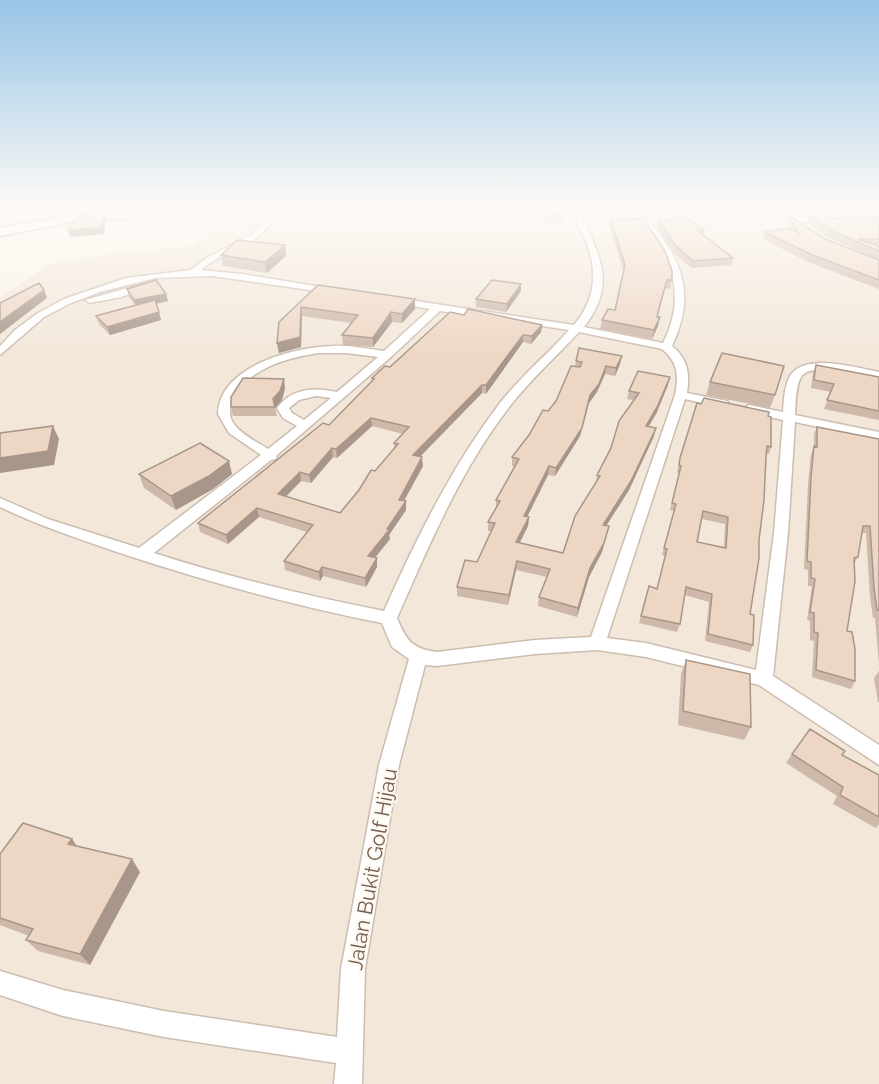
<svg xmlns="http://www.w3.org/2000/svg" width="879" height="1084" viewBox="0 0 879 1084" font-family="Raleway,sans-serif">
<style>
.residential{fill:#f2e7d9}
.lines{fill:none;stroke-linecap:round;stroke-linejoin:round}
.street-casing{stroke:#cdbdb0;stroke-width:3}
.secondary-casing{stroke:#cfbeae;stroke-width:4}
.street{fill:#fff;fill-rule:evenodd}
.secondary{fill:#fff;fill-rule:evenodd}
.wall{fill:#cdb8a9;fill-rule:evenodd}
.shaded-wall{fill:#a79689}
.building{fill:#eed6c4;stroke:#a79689;stroke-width:1.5;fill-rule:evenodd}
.labels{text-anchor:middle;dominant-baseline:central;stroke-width:4.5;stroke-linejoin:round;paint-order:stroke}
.near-street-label{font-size:21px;fill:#745d4f;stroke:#fef9f0}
</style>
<rect width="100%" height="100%" fill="#fbf5ea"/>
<path class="residential" d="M262 206H320L358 212 443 206H879V1084H0V296L52 263 120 253 193 246 217 222Z"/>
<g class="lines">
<g class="street-casing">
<path id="street" d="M576 206C596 206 626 207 644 218 654 224 661 236 668 246 689 280 689 310 672 346 688 359 690 374 687 393L727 401 729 404 723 408 685 399 607 638 646 643 756 670 774 533 783 420 745 412 743 409 749 405 783 412C784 400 784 387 790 376 805 352 856 368 879 372V378C863 376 810 361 801 377 795 388 796 403 795 415L879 432V440L795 422 788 533 773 676 879 745V765L759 685 646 657 597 650 535 654 437 666 425 665 399 765 365 969 362 1084H334L336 1063 164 1037 63 1016 0 995V971L63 990 164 1011 337 1037 341 969 379 765 409 659 392 647 382 623C296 606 212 583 129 556 85 541 42 527 0 507V498L48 519 139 548 261 455 229 433 218 414C219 366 294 347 333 346 350 345 367 349 384 351L430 309 393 303V299L396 298 574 325C597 297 598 269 584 237 578 226 574 218 576 206ZM583 211C600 212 622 211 638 221 647 226 654 237 659 246 679 279 680 309 663 343L584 327C617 284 600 259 582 215ZM440 311 569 330C547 355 521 376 500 403 452 466 416 539 384 611 306 596 229 577 154 553L271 460 276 459 277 455 391 357ZM579 332 662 349C678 362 679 376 675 395L591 637 535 640 437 652C412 649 406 640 397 618 429 545 461 469 510 406 531 379 556 357 579 332ZM318 353H346L378 357 337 392C314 387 292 388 277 408L283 418 297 426 268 449C257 442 242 435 234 424 228 416 229 407 234 398 249 368 287 358 318 353ZM316 396 331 398 304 420 292 413 289 408 299 400Z
M715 206 828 220 832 222 828 224 752 216Z
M259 213H265L273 220C254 249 224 249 201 270L242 274 334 289 337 290V294L212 276 156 278 100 292 71 303 44 317 0 355V346L15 330 38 313 64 299 126 278 191 270 208 257 251 235 265 221 259 217Z
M142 284 147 287 145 289 121 297 90 303 85 300Z"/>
</g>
<g class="secondary-casing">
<path id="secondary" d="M207 206H232L226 209 191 215 81 220 0 236V228L81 214Z"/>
</g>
<use href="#street" class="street"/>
<use href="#secondary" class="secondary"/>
</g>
<path class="wall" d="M88 206H109L108 210 90 211Z
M568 206 561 222 545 220 546 211Z
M609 206H638L631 210Z
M776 206H860L861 210H879V220L780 212Z
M676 208 704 231 703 235 733 258 731 265 692 268 675 254 657 227 658 220H674Z
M788 215 825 239 879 260V289L808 262 763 239 765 232 790 229 786 222Z
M810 217 879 221V260L830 238 808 224Z
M611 220 672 280 670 289 665 288 657 317 658 326 652 339 600 329 602 320 615 310 624 272 610 227Z
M285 245 286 256 267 273 223 266 221 255Z
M318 285 415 299V309L402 323 392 322 373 347 343 345 342 335 351 323 302 316 301 347 279 353 277 343 279 322Z
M127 289 166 294 168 301 156 304 161 320 110 335 99 324 96 316 135 305 129 297Z
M521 291 506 312 476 307V299Z
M464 315 542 325 541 332 531 344 523 342 486 394 482 393 420 456 423 466 404 501H406V510L389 535 390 539 375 558H377V567L366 587 323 576 320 581 285 570 284 561 307 532 259 517 228 544 200 532 198 523 329 425 372 381V378L390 367ZM372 426 403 434 394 443V449L340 513 286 497 301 481 311 483 333 457 337 458Z
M579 348 620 364 615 376 605 374 597 392 589 403 580 436 555 476 548 475 527 517H529L528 526 520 543 563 553 596 482 597 475 633 400 627 399 629 391 668 385 656 414 649 426 654 436 629 490 606 526H609L602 552 589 577 577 617 538 606 539 597 547 577 516 570 508 605 457 596V587L477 562 491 531H488V522L496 509V500L515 467 512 466V457L556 401 575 366Z
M816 365 879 377V420L824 409 831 392 811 388 813 373Z
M710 382 775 395 770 408 706 395Z
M285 388 282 400 275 407 277 416H233L231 407Z
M768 416 771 447 769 454H766L759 540 750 614 753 645 750 652 705 641 709 602 685 595 680 624 677 632 639 623 649 586 657 589 665 556 662 555 674 511 670 510 679 473H677L680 458ZM702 519 725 524 724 547 697 542Z
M817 427 879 439V665L875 618H873L870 596 866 533H861L858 557 854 564 847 631 855 681 851 689 812 677 814 641 810 640V621L807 620 812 586H808V570L804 569 808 484 811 454 814 446V434Z
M139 474H232L213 489 176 510 144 488Z
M686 660 751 727 744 740 678 725 681 674Z
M879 671V702H878L874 678Z
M792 754 842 755 879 775V824L876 828 833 804 837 796 786 763Z
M72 839 76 846 140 872 90 965 38 951 26 940 29 936 0 925V854Z"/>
<path class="shaded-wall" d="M565 206H568L561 222 562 213Z
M632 206H638L631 210Z
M104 214 106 221 104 234 70 237 68 230Z
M285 245 286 256 267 273 265 262Z
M521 284V291L506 312 507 304Z
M44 290 47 298 0 334V322Z
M166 294 168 301 137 308 134 300Z
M415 299V309L402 323V314Z
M301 307 302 316 301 347 279 353 277 343Z
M159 312 161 320 110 335 107 327Z
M391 312 392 322 373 347V338Z
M660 317 658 326 652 339 654 330Z
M542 325 541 332 531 344 532 336Z
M523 335V342L486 394V385Z
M622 356 620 364 615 376 616 368Z
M606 366 605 374 597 392 589 403 580 436 555 476 556 468 590 395Z
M670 377 668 385 656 414 644 434 646 426Z
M284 379 285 388 282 400 275 408 273 399Z
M482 385V393L414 463 413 455Z
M371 418 372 426 337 458 336 449Z
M53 426 59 439 54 465 0 473V458Z
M656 428 654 436 629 490 601 534 603 525Z
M332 448 333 457 311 483 309 475Z
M422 457 423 466 400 508 399 500Z
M229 461 232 474 213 489 176 510 171 496Z
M549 466 548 475 523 525 524 516Z
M300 472 301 481 279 503 278 494Z
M406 501V510L389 535 390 539 369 565 368 556Z
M257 508 259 517 228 544 226 535Z
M529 517 528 526 515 551 516 542Z
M609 526 602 552 589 577 577 617 578 608 590 568Z
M377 558V567L366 587 365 578Z
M517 561 516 570 508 605 509 595Z
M322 567 323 576 320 581 319 572Z
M72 839 81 852 68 844Z
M132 859 140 872 90 965 80 954Z"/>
<path class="building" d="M549 206H565L562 213 546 211Z
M786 206H860L861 210H879V213Z
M676 208 704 231H698L733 258 693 261 676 246 658 220H675Z
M104 214 102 227 68 230 80 216Z
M788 215 825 239 879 260V280L810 254 765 232 788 228 799 233Z
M810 217 879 221V239H858L879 246V251L832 231Z
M644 219 665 251 672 271V280H667L661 301 657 317H660L654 330 602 320 608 309 615 310 625 265 611 220Z
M237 240 285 245 265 262 221 255Z
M156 280 166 294 134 300 127 289Z
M492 280 521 284 507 304 476 299Z
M39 283 44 290 0 322V303Z
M318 285 415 299 402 314 391 312 373 338 342 335 358 315 301 307 300 337 277 343 279 322Z
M155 300 159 312 107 327 96 316Z
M468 309 542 325 532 336 523 335 486 385H482L413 455 422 457 399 500 406 501 387 529 389 530 368 556 377 558 365 578 322 567 319 572 284 561 313 525 257 508 226 535 198 523 323 423 329 425 374 379 372 378 385 366 390 367 450 312 464 315ZM371 418 409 427 394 443 398 444 375 471 371 470 359 490 340 513 278 494 300 472 309 475 332 448 336 449Z
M579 348 622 356 616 368 606 366 599 384 590 395 582 428 556 468 549 466 524 516 529 517 516 542 563 553 575 516 600 476 597 475 611 448 619 421 639 393 629 391 638 371 670 377 658 405 646 426 656 428 631 481 603 525 609 526 604 543 590 568 578 608 539 597 550 569 517 561 509 595 457 587 465 560 477 562 495 523 488 522 500 501 496 500 519 459 512 457 529 435 543 410 548 411 556 401 571 366 580 367 582 362 576 361Z
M722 353 784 366 775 395 710 382Z
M816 365 879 377V411L827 400 834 384 814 380Z
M243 378 284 379 280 391 273 399 275 407H231V397Z
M704 398 769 412 768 416 771 417V447L767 446 766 457 764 500 759 540V558L750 614 754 615 753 645 708 634 712 594 686 587 680 624 641 616 649 586 657 589 667 549 664 548 676 504 672 503 681 466 679 465 680 458 697 403 701 404ZM703 511 728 517 726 548 697 542Z
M53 426 48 451 0 458V433Z
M817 427 879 439V610H877L874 588 870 526H863L858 557 854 558 855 581 847 631 852 632 855 649V681L816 670 818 633 814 632V613L810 612 815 579 811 578V562L807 561 811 477 814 446 817 447Z
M200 443 229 461 209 476 171 496 139 474Z
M686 660 750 674 751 727 683 711Z
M810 729 845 751 842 755 879 775V817L840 795 843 787 792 754Z
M23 823 72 839 68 844 132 859 80 954 26 940 33 929 0 918V854Z"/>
<linearGradient id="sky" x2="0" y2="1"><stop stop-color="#97c4e6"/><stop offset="0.58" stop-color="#fdfaf6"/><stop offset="1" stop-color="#fdfaf6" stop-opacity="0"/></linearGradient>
<rect width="879" height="358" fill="url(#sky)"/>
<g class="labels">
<g class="near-street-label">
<text transform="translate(372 869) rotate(-80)">Jalan Bukit Golf Hijau</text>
</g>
</g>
</svg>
